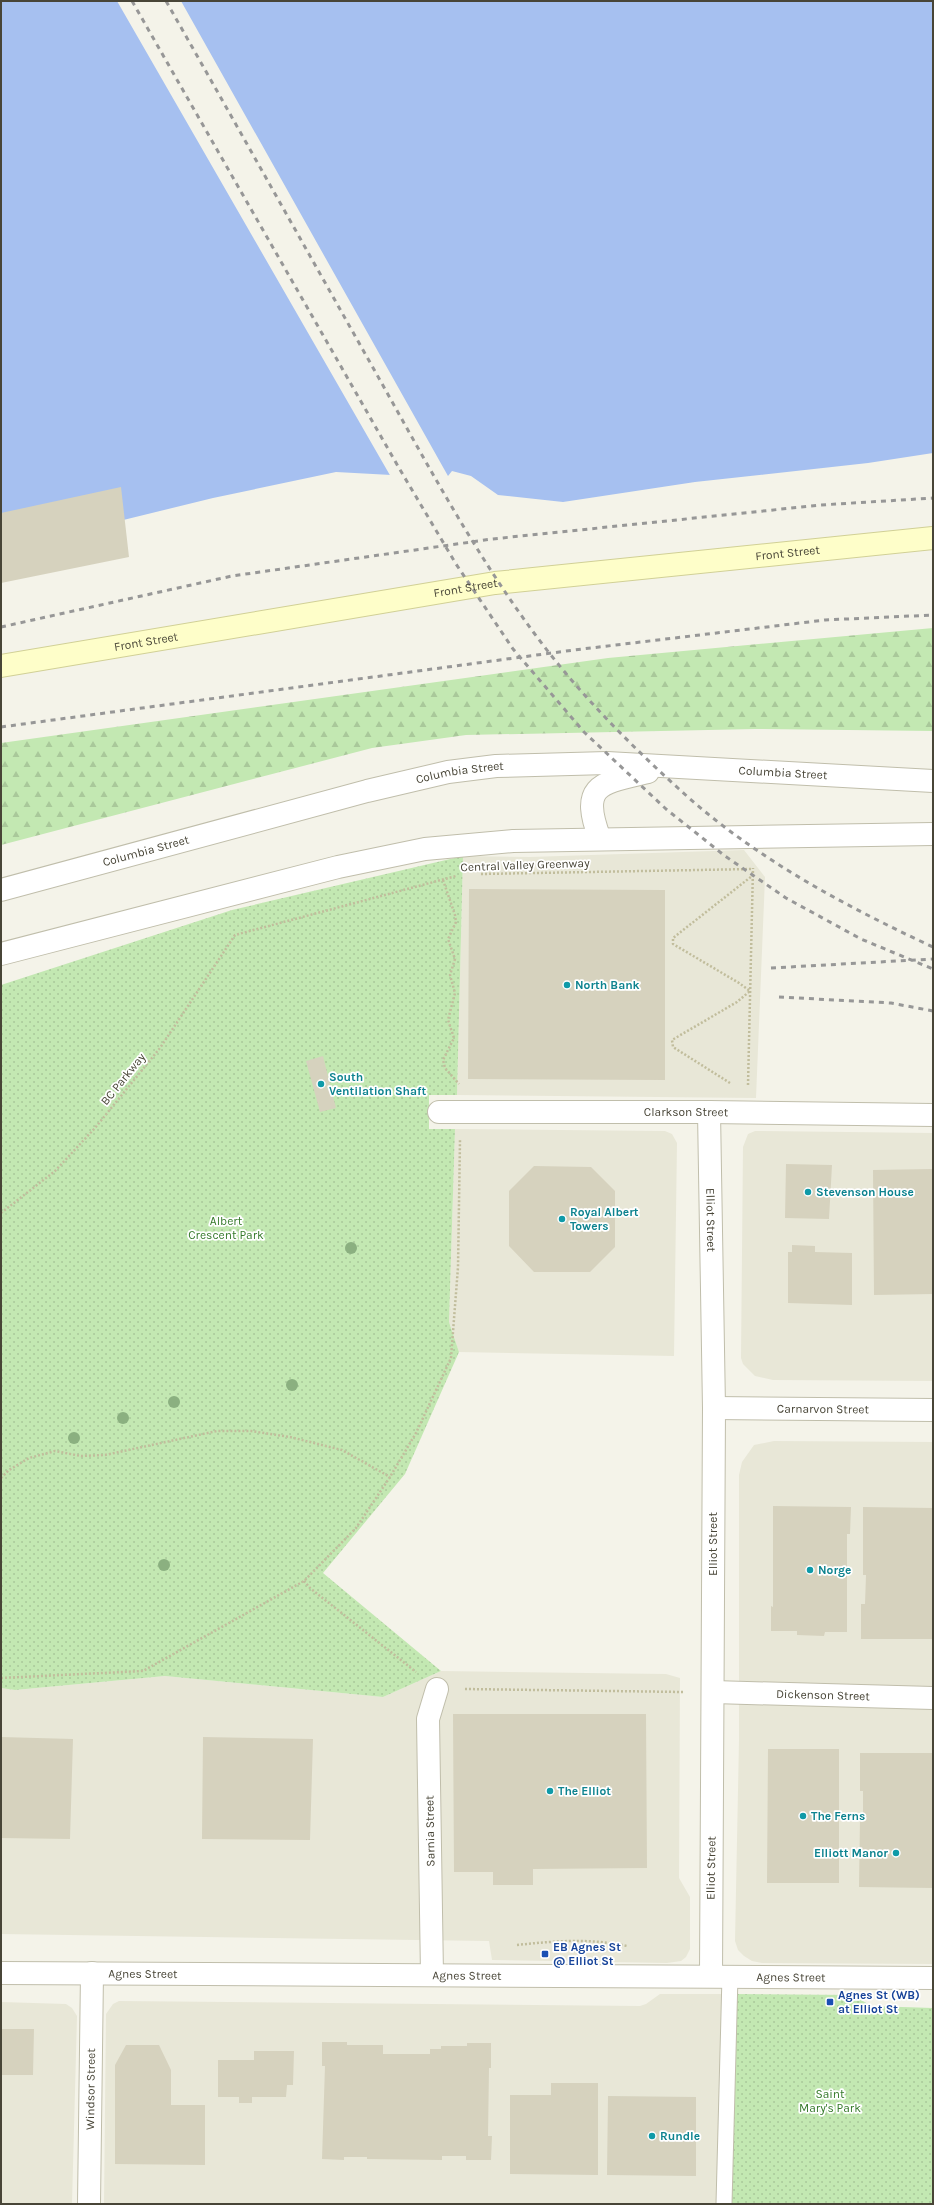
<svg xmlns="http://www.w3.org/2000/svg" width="934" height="2205" viewBox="0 0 934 2205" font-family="Karla,sans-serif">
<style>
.residential{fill:#e8e7d7}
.forest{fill:url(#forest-firs)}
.park{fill:url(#park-dots)}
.water{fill:#a6c0f0}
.pier{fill:#f4f3e9}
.building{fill:#d6d2be}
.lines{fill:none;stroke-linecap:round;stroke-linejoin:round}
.service-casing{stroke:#c0beab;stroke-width:17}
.minor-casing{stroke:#c0beab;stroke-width:24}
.tertiary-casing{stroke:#c0beab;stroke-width:24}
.secondary-casing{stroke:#d1d096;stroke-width:24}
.path{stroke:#c1bd9c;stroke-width:2.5;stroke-dasharray:2 2;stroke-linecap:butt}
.service{stroke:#fff;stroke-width:15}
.minor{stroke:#fff;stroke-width:22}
.tertiary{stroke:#fff;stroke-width:22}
.secondary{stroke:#fefec9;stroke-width:22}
.rail{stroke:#979797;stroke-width:3;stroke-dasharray:5 5;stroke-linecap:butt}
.tree{fill:#8bb080}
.culture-dot{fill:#0f9aa8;stroke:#fff;stroke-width:1.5}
.transit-dot{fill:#1a4fb4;stroke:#fff;stroke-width:1.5}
.labels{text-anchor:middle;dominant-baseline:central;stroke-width:3.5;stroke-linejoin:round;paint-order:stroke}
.street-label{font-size:12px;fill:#484537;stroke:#fff}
.culture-label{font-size:12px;font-weight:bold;fill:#0d838f;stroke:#fff;text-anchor:start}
.park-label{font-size:12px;fill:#357a2a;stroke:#fff}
.transit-label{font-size:12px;font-weight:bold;fill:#164399;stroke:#fff;text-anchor:start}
</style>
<defs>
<pattern id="forest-firs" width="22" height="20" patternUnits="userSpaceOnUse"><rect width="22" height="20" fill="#c3e8b2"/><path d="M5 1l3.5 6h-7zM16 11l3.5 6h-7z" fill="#a9c89a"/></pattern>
<pattern id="park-dots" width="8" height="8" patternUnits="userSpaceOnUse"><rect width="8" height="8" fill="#c3e8b2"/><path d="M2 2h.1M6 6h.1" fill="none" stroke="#a9c89a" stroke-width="1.8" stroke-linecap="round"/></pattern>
</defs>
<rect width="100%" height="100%" fill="#f4f3e9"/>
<path class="residential" d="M744 850 765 877 756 1098 457 1095 463 856 530 857Z
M455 1129 665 1131 672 1134 677 1143 674 1356 459 1352 449 1322Z
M755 1131 933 1133V1381L773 1380 755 1376 743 1364 741 1358 743 1147 748 1134Z
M774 1441 933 1442V1964L762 1963 752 1961 744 1956 738 1950 735 1941 739 1740V1475L742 1462 754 1445Z
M441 1671 666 1674 680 1678 679 1878 690 1897V1949L686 1957 681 1961 667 1963 492 1960 489 1941 1 1934V1688L15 1690 165 1676 383 1697Z
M660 1994H729L724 2204H104L106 2014 113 2004 119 2001 640 2006 646 2004Z
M1 2002 66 2004 72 2008 77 2016 72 2204H1Z"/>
<path class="forest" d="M933 628V731L755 729 466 735 372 748 1 845V743L608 658Z"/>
<path class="park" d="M463 856 457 1095H429V1129H455L449 1322 459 1352 405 1474 323 1573 441 1671 383 1697 165 1676 15 1690 1 1688V985L232 910Z
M729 1994 853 1995 871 2006 933 2008V2204H724Z"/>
<path class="water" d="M1 1H933V457L563 509 503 503 465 479 336 472 213 498 1 550Z"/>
<path class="pier" d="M117 1H181L448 476 452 471 471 476 498 495 563 502 695 482 868 463 933 453V459L563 511 503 505 465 481 391 477Z"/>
<path class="building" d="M121 487 129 557 1 583V513Z
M469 889 665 890V1080L468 1079Z
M323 1056 336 1108 320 1112 306 1061Z
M786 1164 832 1165 829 1219 785 1218Z
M534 1166 591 1167 615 1191V1247L590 1272H534L509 1246V1191Z
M932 1169 933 1294 874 1295 873 1170Z
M792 1245 815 1246V1252L852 1253V1305L788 1303V1252H792Z
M773 1506 851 1507 850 1534H847V1632H825L824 1636 797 1635V1631H771V1606L773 1607Z
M863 1507 933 1508V1639H861V1604H865L866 1575H863Z
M453 1714H646L647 1868 533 1869V1885H493V1872H454Z
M1 1737 73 1739 70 1839 1 1838Z
M203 1737 313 1739 310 1840 202 1839Z
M768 1749H839V1883H767Z
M860 1753H933V1888L859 1887 860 1819H863V1791H860Z
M1 2029H34L33 2075H1Z
M322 2042H347V2045H383V2054H430V2049H441V2046H467V2043H491V2068H489L488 2136H492L491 2160H466V2156H442V2160L367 2159V2157H344V2160L322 2159 325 2066H322Z
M126 2045H159L171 2070V2105H205V2165L115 2164V2065Z
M254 2051H294L293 2085H287L286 2097H252V2103H239V2097H218V2060H254Z
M551 2083H598V2175L510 2174V2095H551Z
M608 2096 696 2097V2176L607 2175Z"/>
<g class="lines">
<g class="service-casing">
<path id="service" d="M724 2204 730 1976"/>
</g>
<g class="minor-casing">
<g id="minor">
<path id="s1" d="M439 1112H709L933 1115"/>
<path id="s2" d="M709 1112 714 1408 711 1975"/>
<path id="s3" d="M714 1408 933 1410"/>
<path id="s4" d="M713 1692 933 1698"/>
<path id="s5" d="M1 1973 933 1978"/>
<path d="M432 1975 428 1719 437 1689"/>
<path id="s6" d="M89 2204 92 1973"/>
</g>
</g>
<g class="tertiary-casing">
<g id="tertiary">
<path d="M600 839C579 784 601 783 648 772"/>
<path id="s7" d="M1 890 367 791 448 772 496 766 607 763 933 781"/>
<path d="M1 954 338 867 425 849 513 841 933 834"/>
</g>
</g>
<g class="secondary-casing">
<g id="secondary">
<path id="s8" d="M1 666 495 583 933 538"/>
</g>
</g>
<path class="path" d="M481 874 752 869
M443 880 455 915 456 922 448 939 455 959 450 975 455 993 448 1020 454 1038 443 1060 445 1068 459 1084
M730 1083 673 1047 672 1040 737 1002 750 991 739 983 673 944V938L752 876
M748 1085 753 868
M1 1213 55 1171 95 1128 160 1048 235 935 456 876
M1 1478 9 1470 29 1458 55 1451 81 1456 105 1455 217 1431H251L290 1437 342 1450 390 1477
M304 1581 310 1588 416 1672
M1 1678 143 1671 304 1581 356 1528 390 1477 416 1433 451 1358 458 1267 460 1140
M465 1689 684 1692
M517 1945C554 1941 590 1938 627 1946"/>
<use href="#service" class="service"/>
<use href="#minor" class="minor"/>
<use href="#tertiary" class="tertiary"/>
<use href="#secondary" class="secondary"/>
<path class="rail" d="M132 1 399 468 456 564 513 649 584 732 666 809 725 856 786 898 861 939 933 969
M166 1C232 117 297 233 363 350 417 445 469 545 534 633 576 690 627 742 679 789 753 857 843 905 933 947
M1 627 232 576 492 539 821 505 933 498
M1 727 574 650 825 620 933 615
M771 968 933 959
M779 997 891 1003 933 1011"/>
</g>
<g class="tree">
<circle cx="351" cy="1248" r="6"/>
<circle cx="292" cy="1385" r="6"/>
<circle cx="174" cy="1402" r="6"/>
<circle cx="123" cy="1418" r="6"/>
<circle cx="74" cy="1438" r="6"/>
<circle cx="164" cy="1565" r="6"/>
</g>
<g class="culture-dot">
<circle cx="567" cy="985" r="4"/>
<circle cx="321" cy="1084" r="4"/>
<circle cx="808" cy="1192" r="4"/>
<circle cx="562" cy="1219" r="4"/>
<circle cx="810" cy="1570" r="4"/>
<circle cx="550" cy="1791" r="4"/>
<circle cx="803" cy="1816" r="4"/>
<circle cx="896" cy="1853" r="4"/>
<circle cx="652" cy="2136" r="4"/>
</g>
<g class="transit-dot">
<rect x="541" y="1950" width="8" height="8" rx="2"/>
<rect x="826" y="1998" width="8" height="8" rx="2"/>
</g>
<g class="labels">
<g class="street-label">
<text stroke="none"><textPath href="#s8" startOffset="795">Front Street</textPath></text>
<text stroke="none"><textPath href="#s8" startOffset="471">Front Street</textPath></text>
<text stroke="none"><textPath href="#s8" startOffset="147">Front Street</textPath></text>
<text stroke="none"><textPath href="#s7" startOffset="798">Columbia Street</textPath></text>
<text stroke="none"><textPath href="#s7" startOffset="474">Columbia Street</textPath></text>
<text stroke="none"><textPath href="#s7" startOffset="150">Columbia Street</textPath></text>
<text transform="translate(525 865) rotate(-2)">Central Valley Greenway</text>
<text transform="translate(123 1079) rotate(-51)">BC Parkway</text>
<text stroke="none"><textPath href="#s1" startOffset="247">Clarkson Street</textPath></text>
<text stroke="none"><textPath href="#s2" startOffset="108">Elliot Street</textPath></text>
<text stroke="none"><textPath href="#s3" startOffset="109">Carnarvon Street</textPath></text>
<text transform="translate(713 1544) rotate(-90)">Elliot Street</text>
<text stroke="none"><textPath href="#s4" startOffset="110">Dickenson Street</textPath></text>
<text transform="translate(430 1831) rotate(-91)">Sarnia Street</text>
<text transform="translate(711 1868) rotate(-89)">Elliot Street</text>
<text stroke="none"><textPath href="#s5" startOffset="142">Agnes Street</textPath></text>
<text stroke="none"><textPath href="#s5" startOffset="466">Agnes Street</textPath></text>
<text stroke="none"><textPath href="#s5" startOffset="790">Agnes Street</textPath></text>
<text stroke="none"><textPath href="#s6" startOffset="115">Windsor Street</textPath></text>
</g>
<g class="culture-label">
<text x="575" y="985">North Bank</text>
<text x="329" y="1077">South<tspan x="329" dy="14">Ventilation Shaft</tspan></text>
<text x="816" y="1192">Stevenson House</text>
<text x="570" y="1212">Royal Albert<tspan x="570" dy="14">Towers</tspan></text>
<text x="818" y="1570">Norge</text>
<text x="558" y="1791">The Elliot</text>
<text x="811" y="1816">The Ferns</text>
<text x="888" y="1853" text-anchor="end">Elliott Manor</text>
<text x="660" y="2136">Rundle</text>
</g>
<g class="park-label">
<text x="226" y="1221">Albert<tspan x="226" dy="14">Crescent Park</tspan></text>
<text x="830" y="2094">Saint<tspan x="830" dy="14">Mary's Park</tspan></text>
</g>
<g class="transit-label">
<text x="553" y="1947">EB Agnes St<tspan x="553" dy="14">@ Elliot St</tspan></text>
<text x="838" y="1995">Agnes St (WB)<tspan x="838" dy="14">at Elliot St</tspan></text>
</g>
</g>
<rect width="934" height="2205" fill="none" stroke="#484537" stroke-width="4"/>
</svg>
